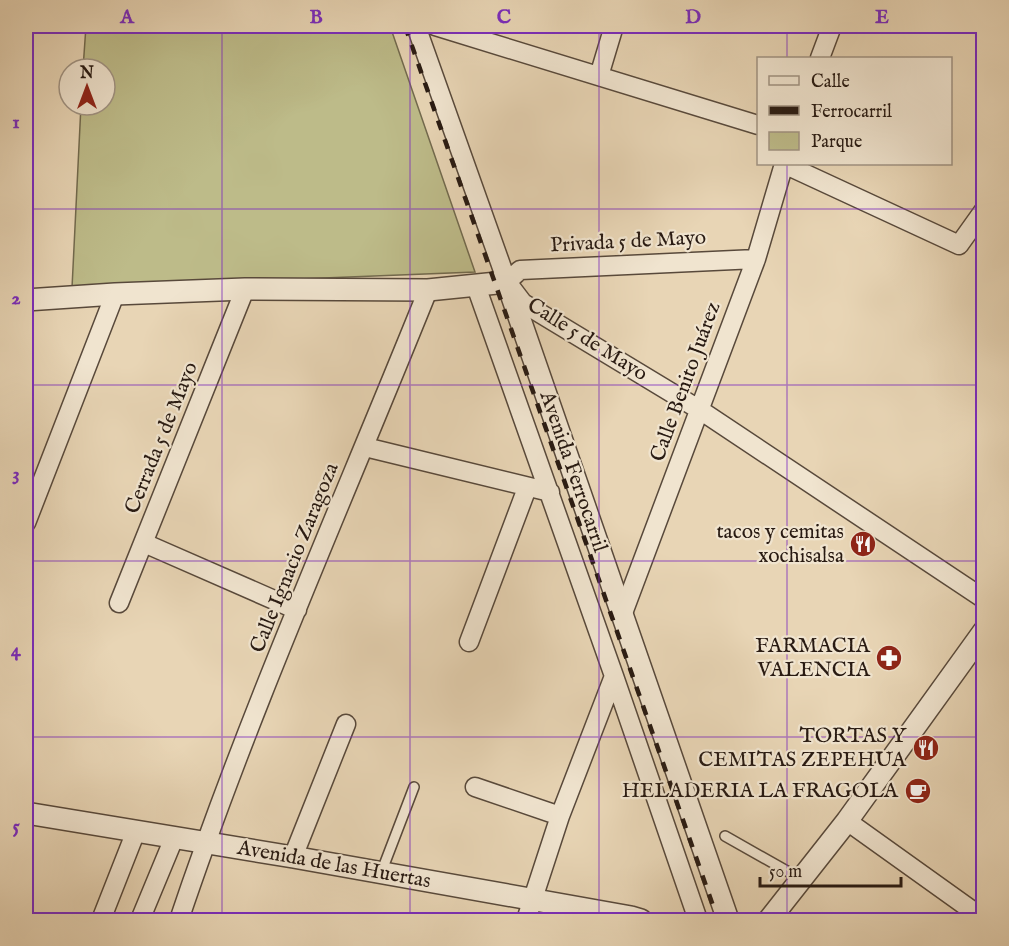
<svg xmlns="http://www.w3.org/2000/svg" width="1009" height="946" viewBox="0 0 1009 946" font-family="'IM FELL English',serif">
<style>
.green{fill:#bdbb89;stroke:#726a4e;stroke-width:1.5}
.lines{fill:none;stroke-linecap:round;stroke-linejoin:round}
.service-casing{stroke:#58493b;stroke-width:12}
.minor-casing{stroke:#58493b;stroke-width:21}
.tertiary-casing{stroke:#58493b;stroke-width:24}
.service{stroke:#f0e4cf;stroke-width:9}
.minor{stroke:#f0e4cf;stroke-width:18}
.tertiary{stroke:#f0e4cf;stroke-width:21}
.rail{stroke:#281a12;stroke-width:4.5;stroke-dasharray:10 10;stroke-linecap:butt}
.grid{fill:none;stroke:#7b2cbf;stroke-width:1.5;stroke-opacity:0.55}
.labels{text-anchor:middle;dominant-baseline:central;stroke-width:4.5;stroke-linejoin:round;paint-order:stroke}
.street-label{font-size:21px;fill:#281a12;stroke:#f0e4cf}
.poi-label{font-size:21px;fill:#281a12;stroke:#f0e4cf;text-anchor:end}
.neatline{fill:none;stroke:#7b2cbf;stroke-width:2}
.grid-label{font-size:20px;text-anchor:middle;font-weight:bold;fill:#7b2cbf}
</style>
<rect width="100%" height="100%" fill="#e8d5b5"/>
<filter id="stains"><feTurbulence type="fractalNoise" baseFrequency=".00333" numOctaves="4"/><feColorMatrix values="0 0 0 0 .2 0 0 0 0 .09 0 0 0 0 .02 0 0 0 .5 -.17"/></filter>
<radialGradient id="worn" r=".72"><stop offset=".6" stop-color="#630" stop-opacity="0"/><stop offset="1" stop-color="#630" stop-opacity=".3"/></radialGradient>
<path class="green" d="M86 26H390L475 272 72 288 81 105H105V69H83Z"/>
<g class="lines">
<g class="service-casing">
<path id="service" d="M725 836 801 879
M381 873 414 787"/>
</g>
<g class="minor-casing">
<path id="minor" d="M416 26 507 282 523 303 700 410 984 599
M435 26 758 125
M820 58 832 26
M599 76 614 26
M784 164 959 245 984 210
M507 282 520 270 756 259
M476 286 614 676 698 920
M365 447 550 492
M26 523 115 294
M144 543 297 610
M119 603 245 289
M623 613 756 259 784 164
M469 642 527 488
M475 787 560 816
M847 821 984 919
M293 857 346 724
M101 920 136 831
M140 920 174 838
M179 920C251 706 344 499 428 290
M526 920 560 816 614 676"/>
</g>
<g class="tertiary-casing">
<path id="tertiary" d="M26 300 115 294 245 289 428 290 507 282 728 920
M26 813 293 857 631 917 641 920
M769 920 847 821 984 631"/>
</g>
<use href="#service" class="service"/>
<use href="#minor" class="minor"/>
<use href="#tertiary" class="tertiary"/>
<path class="rail" d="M405 26 718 920"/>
</g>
<path class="grid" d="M222 26V920M410 26V920M599 26V920M787 26V58M787 164V920M26 209H984M26 385H984M26 561H984M26 737H984"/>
<defs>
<g id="restaurant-disc" transform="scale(1.35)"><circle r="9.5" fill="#8f2418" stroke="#f0e4cf"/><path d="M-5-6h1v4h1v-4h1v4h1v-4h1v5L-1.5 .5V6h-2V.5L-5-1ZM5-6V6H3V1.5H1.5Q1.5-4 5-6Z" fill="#fff"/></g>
<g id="pharmacy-disc" transform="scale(1.35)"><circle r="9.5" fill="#8f2418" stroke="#f0e4cf"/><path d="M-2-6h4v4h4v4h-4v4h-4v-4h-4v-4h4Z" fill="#fff"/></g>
<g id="cafe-disc" transform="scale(1.35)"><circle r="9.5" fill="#8f2418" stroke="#f0e4cf"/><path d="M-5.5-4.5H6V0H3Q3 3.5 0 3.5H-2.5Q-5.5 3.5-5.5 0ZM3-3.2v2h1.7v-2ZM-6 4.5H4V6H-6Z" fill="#fff"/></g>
</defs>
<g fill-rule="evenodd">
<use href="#restaurant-disc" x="863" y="544"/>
<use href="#pharmacy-disc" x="889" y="658"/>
<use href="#restaurant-disc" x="926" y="748"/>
<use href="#cafe-disc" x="918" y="791"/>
</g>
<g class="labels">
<g class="street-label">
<text transform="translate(628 242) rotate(-3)">Privada 5 de Mayo</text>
<text transform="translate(587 340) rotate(32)">Calle 5 de Mayo</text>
<text transform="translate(686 382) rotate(-70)">Calle Benito Juárez</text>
<text transform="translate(162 438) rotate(-68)">Cerrada 5 de Mayo</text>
<text transform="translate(573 472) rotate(71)">Avenida Ferrocarril</text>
<text transform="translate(295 558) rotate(-68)">Calle Ignacio Zaragoza</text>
<text transform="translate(334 865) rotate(10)">Avenida de las Huertas</text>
</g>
<g class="poi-label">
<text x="844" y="532">tacos y cemitas<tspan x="844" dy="24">xochisalsa</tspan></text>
<text x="870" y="646">FARMACIA<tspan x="870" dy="24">VALENCIA</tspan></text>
<text x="906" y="736">TORTAS Y<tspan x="906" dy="24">CEMITAS ZEPEHUA</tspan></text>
<text x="898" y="791">HELADERIA LA FRAGOLA</text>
</g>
</g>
<rect width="1009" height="946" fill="none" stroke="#e8d5b5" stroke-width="66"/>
<rect x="757" y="57" width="195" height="108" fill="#f0e4cf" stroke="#a09383" stroke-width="1.5"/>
<rect x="769" y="76" width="30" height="9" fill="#f0e4cf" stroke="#a09383" stroke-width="1.5"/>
<text x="811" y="87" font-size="18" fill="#281a12">Calle</text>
<rect x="769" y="106" width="30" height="9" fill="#281a12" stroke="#a09383" stroke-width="1.5"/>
<text x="811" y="117" font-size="18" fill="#281a12">Ferrocarril</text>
<rect x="769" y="132" width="30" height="18" fill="#bdbb89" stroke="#a09383" stroke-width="1.5"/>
<text x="811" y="147" font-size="18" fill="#281a12">Parque</text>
<g transform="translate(87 87)"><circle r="28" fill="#f0e4cf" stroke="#a09383" stroke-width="1.5"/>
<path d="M0-4.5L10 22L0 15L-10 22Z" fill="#8f2418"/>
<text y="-9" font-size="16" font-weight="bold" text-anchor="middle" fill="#281a12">N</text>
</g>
<path d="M760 877v9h141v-9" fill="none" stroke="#281a12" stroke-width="3"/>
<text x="769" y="877" font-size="18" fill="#281a12" stroke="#f0e4cf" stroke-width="4.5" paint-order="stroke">50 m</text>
<rect x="33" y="33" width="943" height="880" class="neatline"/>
<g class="grid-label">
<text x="127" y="23">A</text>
<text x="316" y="23">B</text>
<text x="504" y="23">C</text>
<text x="693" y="23">D</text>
<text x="882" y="23">E</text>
<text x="16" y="128">1</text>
<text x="16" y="304">2</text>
<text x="16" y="480">3</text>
<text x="16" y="656">4</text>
<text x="16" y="832">5</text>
</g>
<rect width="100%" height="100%" filter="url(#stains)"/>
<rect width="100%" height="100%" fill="url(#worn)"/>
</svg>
